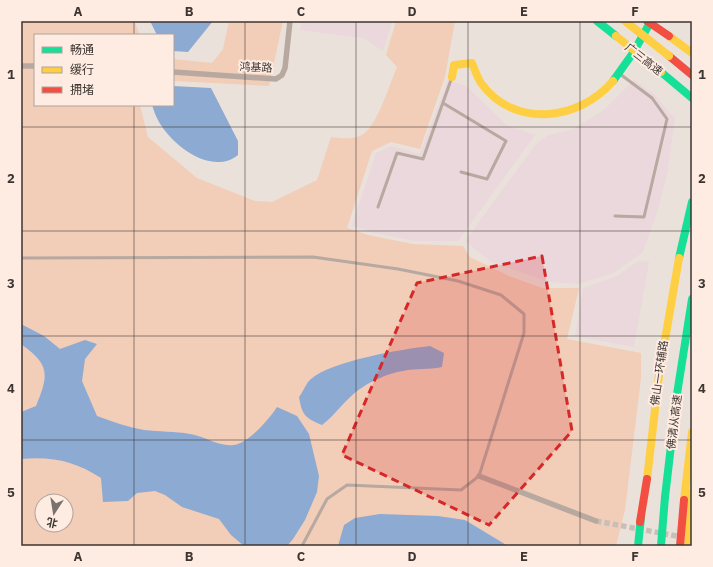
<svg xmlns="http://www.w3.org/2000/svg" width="713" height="567" viewBox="0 0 713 567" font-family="'IBM Plex Sans','Noto Sans SC',sans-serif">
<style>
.industrial{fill:#ead8dc}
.green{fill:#f2cdb8;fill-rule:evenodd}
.water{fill:#8caad2}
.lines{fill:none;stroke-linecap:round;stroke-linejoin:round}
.street-tunnel{stroke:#c8bfb9;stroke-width:5.5;stroke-dasharray:5.5 3;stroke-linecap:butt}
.lane{stroke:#b7a8a0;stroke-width:3}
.street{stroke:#b7a8a0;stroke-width:5.5}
.fast{stroke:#16e098;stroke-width:8}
.slow{stroke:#ffcf43;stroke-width:8}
.jam{stroke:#f24e42;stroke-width:8}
.fast-bridge{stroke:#16e098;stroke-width:8}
.slow-bridge{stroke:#ffcf43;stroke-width:8}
.jam-bridge{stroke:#f24e42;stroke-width:8}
.marked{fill:#d62828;fill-opacity:0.2;stroke:#d62828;stroke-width:3;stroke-dasharray:8 5;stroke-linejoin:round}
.grid{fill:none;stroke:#3c3531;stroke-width:1;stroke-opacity:0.55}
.labels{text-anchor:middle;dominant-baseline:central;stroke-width:4;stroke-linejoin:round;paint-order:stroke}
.street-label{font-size:11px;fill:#3c3531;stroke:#feece2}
.neatline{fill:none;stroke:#3c3531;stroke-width:1.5}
.grid-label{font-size:13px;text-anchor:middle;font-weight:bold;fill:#3c3531}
</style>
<rect width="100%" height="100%" fill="#ebe1db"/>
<path class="industrial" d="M302 21H392L383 51 363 38 300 30Z
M448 80 466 86 507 125 535 135 458 241H414L370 232 352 225 376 153 391 146 420 154Z
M634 80 655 95 675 119 667 175 658 210 643 252 614 273 578 284 549 282 491 262 465 241 536 144 548 135 571 130 604 110Z
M638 261 649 262 634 347 575 336 583 288 617 276Z"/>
<path class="green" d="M21 21H134L140 35H35V105H140L148 137 197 178 255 201 272 202 317 180 331 137C341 138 353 140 362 135 377 127 390 83 397 67L386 55 396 21H455L445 77 420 149 391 142 372 151 347 228 368 235 413 244 463 246 470 257 509 276 542 288H579L567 339 641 353V378L625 510 616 546H21ZM42 501H66V525H42Z
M229 21H283L269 86 173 81V59L212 63 223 49Z"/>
<path class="water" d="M150 21H213L188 52 173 51V35H157Z
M173 86 211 88 238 141V155C212 176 173 146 159 122 156 117 154 111 152 105H173Z
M21 324 44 336 60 349 85 340 97 344 85 359 82 381 97 416C113 422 128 427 144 430 159 432 175 431 190 434 204 436 219 447 234 445 249 443 270 418 277 407L297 416 309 434 319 476 317 492 305 520 293 539 287 546H244L231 535 219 519 182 507 165 495 155 491 137 493 128 501 103 502 101 478C75 461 52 456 21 459V412L36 406C49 374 50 365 21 344Z
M430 346 444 353 442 367C428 370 416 368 403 371 388 373 369 382 357 391 344 401 335 415 322 425 305 418 302 415 299 397 303 392 306 383 311 379 331 361 403 349 430 346Z
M380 514 438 516 465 520 508 546H338L344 525 355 518Z"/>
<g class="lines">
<path class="street-tunnel" d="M596 521 682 537"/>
<path class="lane" d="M443 103 506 141 487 179 461 172
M378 207 397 153 423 159 452 77
M615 216 644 217 667 119 652 98 620 74
M21 258 313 257 398 269 458 281 501 295 524 314V333L479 476 461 490 347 485 327 499 302 546"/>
<path class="street" d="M21 66H35
M173 72 276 79 282 75 285 68 290 21
M479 476 596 521"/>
<path class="fast" d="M597 21 616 36
M661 72 692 98
M613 81 633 53 651 21
M679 258 692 202
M665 497 677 394 692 299"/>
<path class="slow" d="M669 36 692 53
M452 77 454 65 472 63C475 70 477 77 481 83 514 129 579 121 613 81
M647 479 659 375 679 258
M684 500 692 432"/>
<path class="jam" d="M669 56 692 75"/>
<path class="fast-bridge" d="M638 546 641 517
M661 546 665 497"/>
<path class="slow-bridge" d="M625 21 669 56
M616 36 661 72
M688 546 692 493"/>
<path class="jam-bridge" d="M647 21 669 36
M640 522 647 479
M680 546 684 500"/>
</g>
<path class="marked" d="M542 256 572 431 489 525 342 455 417 283Z"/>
<path class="grid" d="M134 21V35M245 21V546M356 21V546M468 21V546M580 21V546M134 105V546M21 127H692M21 231H692M21 336H692M21 440H692"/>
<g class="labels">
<g class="street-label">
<text transform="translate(644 59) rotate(38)">广三高速</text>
<text transform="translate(256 67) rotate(3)">鸿基路</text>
<text transform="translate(659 373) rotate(-82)">佛山一环辅路</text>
<text transform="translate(674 422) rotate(-83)">佛清从高速</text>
</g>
</g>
<rect width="713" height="567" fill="none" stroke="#feece2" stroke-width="44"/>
<rect x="34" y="34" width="140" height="72" fill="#feece2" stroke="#b0a39b"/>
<rect x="42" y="47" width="20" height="6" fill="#16e098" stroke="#b0a39b"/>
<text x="70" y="54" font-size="12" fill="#3c3531">畅通</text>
<rect x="42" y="67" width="20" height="6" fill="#ffcf43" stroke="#b0a39b"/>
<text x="70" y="74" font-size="12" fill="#3c3531">缓行</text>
<rect x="42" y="87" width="20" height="6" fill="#f24e42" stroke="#b0a39b"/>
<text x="70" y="94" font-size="12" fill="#3c3531">拥堵</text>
<g transform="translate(54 513) rotate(192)"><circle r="19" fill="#feece2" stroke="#b0a39b"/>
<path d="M0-3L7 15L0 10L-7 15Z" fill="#79716c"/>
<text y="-6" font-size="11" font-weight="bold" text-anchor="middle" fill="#3c3531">北</text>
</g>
<rect x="22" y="22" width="669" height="523" class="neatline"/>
<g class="grid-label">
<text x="78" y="16">A</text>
<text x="189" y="16">B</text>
<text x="301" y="16">C</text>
<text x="412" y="16">D</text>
<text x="524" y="16">E</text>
<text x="635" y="16">F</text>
<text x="11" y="79">1</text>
<text x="702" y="79">1</text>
<text x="11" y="183">2</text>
<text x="702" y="183">2</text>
<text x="11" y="288">3</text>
<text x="702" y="288">3</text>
<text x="11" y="393">4</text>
<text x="702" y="393">4</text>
<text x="11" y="497">5</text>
<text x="702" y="497">5</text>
<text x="78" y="561">A</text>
<text x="189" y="561">B</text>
<text x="301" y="561">C</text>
<text x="412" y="561">D</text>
<text x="524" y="561">E</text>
<text x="635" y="561">F</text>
</g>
</svg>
